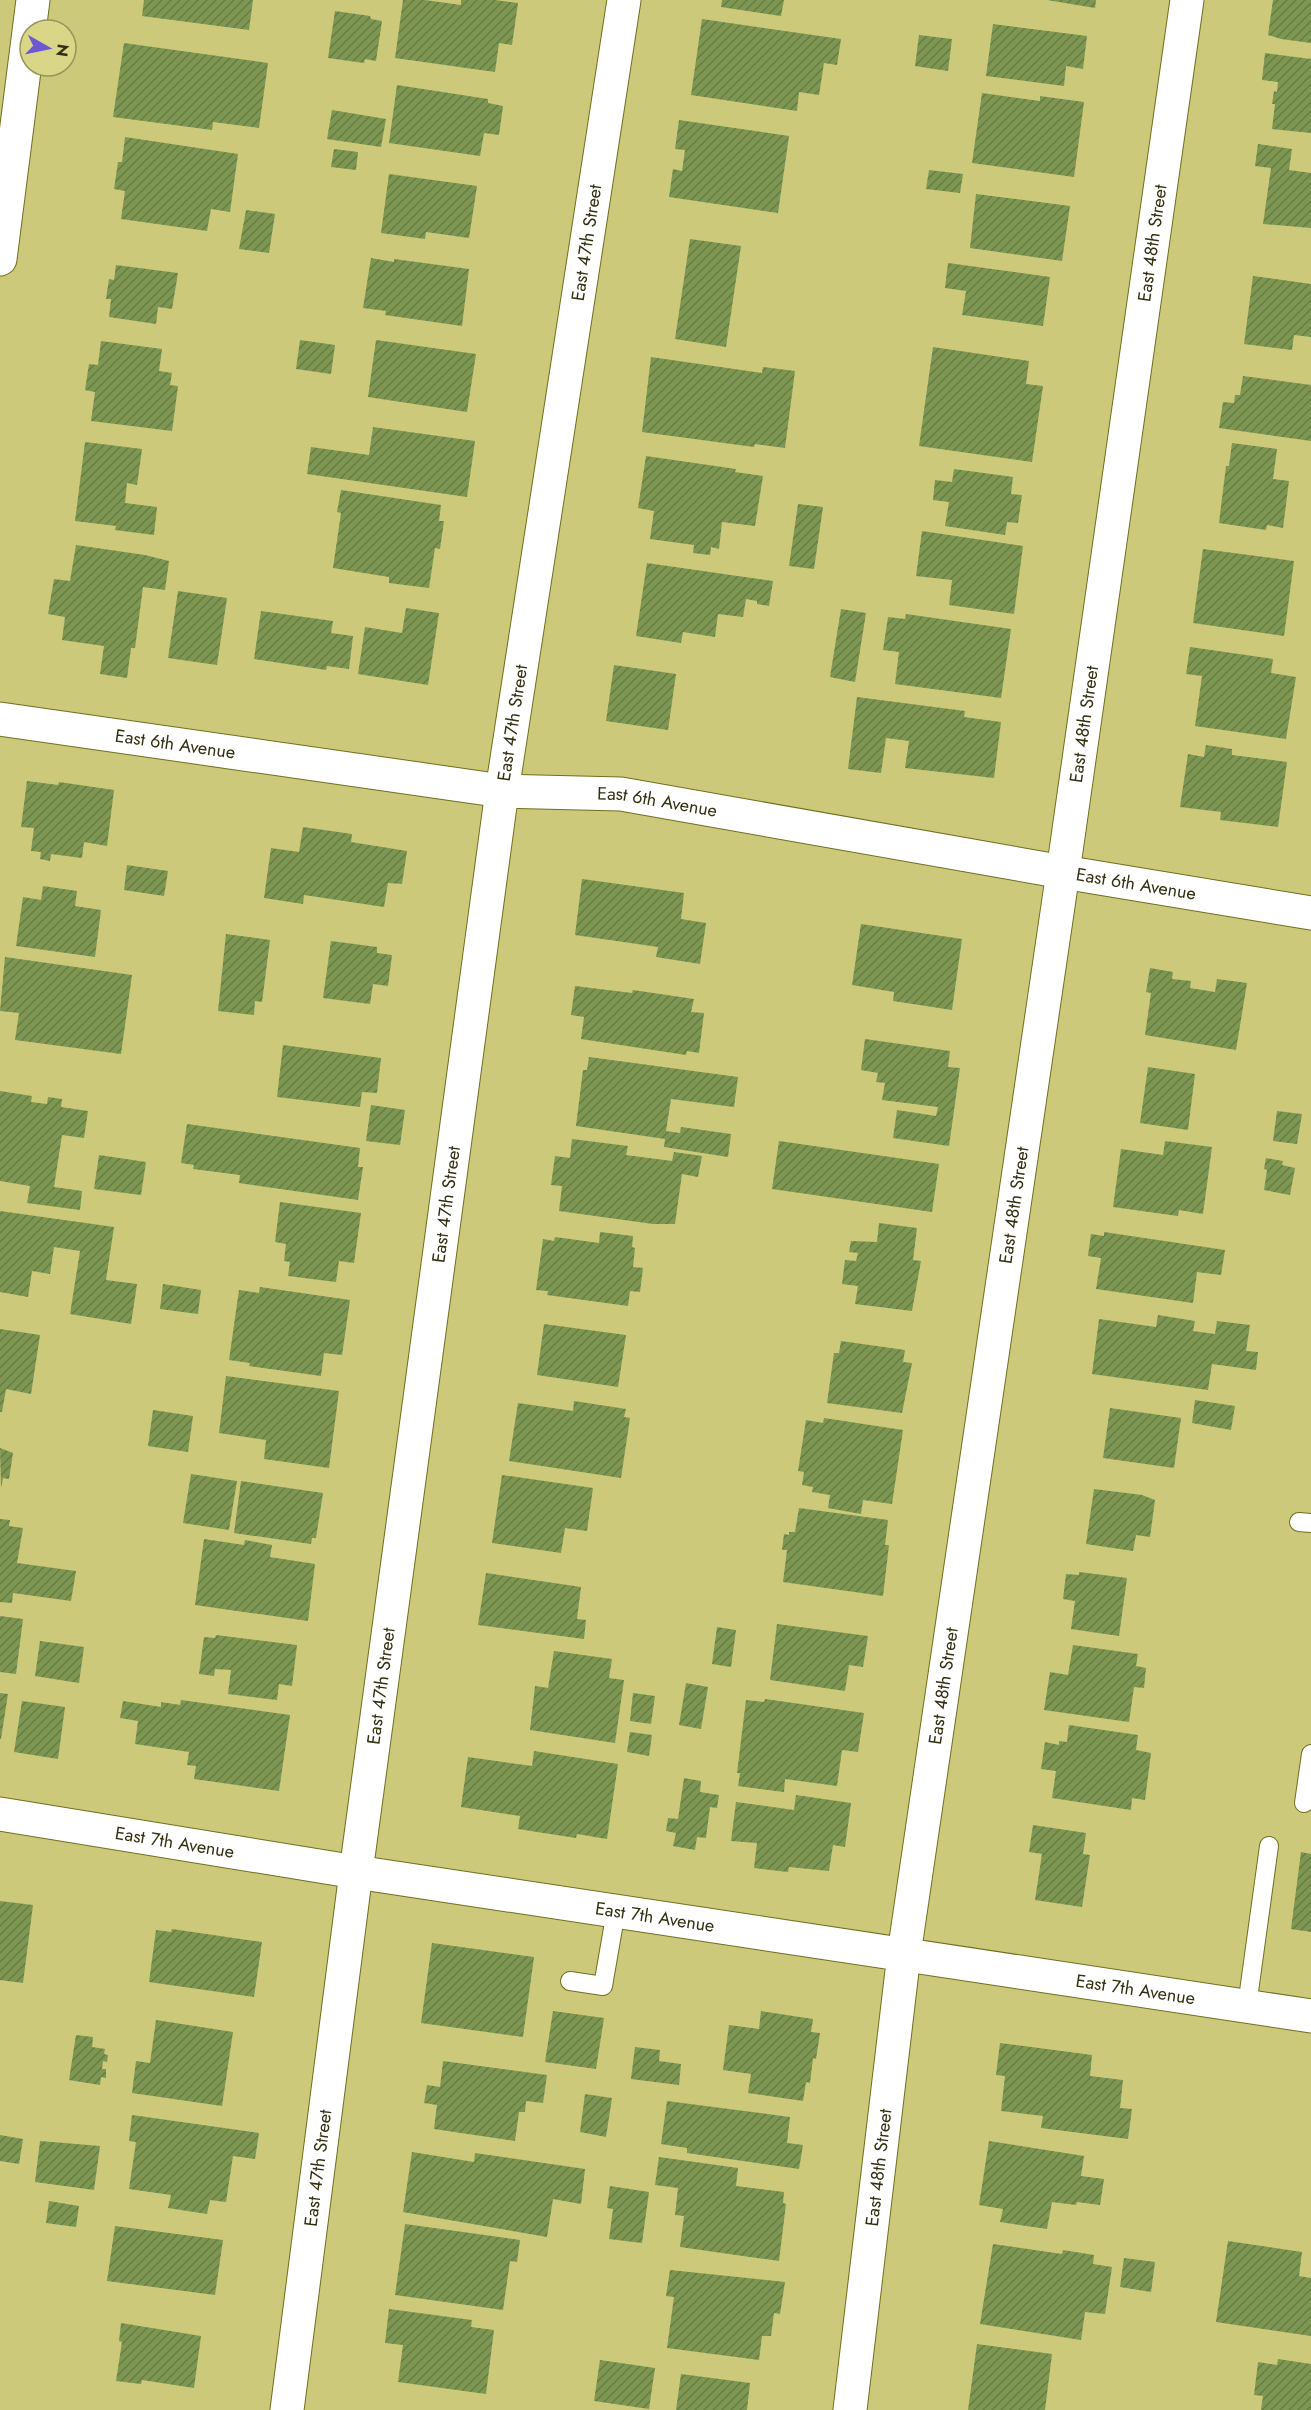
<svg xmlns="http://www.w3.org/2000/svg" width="1311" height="2410" viewBox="0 0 1311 2410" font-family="Jost,sans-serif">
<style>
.building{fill:url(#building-hatch)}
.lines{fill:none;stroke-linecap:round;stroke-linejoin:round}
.service-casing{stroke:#726e1d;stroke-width:20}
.minor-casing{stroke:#726e1d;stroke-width:35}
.service{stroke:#fff;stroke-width:18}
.minor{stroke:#fff;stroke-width:33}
.labels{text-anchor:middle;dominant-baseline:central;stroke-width:5;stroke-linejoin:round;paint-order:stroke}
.street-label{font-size:18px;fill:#323010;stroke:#d9d688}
</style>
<defs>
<pattern id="building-hatch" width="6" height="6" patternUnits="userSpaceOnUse" patternTransform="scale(1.5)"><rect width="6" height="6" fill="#7d9752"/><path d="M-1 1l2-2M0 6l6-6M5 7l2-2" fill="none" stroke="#677c43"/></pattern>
</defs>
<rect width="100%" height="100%" fill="#ccc97b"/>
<path class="building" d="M144 0H253L249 30 142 16Z
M403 0H425L461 5V0H495L518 3 512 45 499 43 495 72 395 58Z
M722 0H784L781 16 721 7Z
M1047 0H1096L1095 8Z
M1273 0H1311V43L1281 39 1268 35Z
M335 11 370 16 371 19 382 21 376 61 365 59 364 63 328 58Z
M702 19 841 39 837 65 824 63 819 95 799 92 797 111 691 95Z
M993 24 1087 36 1083 69 1066 66 1064 86 986 76Z
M919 35 952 39 948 71 915 66Z
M124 43 268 63 259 128 213 122 212 130 113 117Z
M1265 53 1311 59V133L1272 129 1275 104H1272L1274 91 1277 92 1278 82 1262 80Z
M397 85 488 99V103L503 106 499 135 484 133 480 156 389 143Z
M982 93 1040 101V96L1084 102 1074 177 972 163Z
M332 110 386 119 381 147 327 139Z
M679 120 789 136 778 213 669 197 673 169 682 171 685 150 675 149Z
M125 137 238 154 230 212 211 209 207 231 121 219 125 191 114 189 118 162H122Z
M1258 144 1292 149 1289 170 1311 173V228L1263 224 1271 168 1255 166Z
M334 149 358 152 356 170 331 167Z
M929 170 963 174 960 193 926 189Z
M389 174 477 186 469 238 426 232 425 239 381 233Z
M976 194 1070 206 1062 261 970 248Z
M246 210 275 214 269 253 239 249Z
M690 239 741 246 726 347 675 339Z
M371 258 394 262V259L469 269 462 326 385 315 386 311 363 308Z
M948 263 1050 277 1043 326 962 315 966 291 945 288Z
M116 265 178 273 172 309 158 307 156 324 109 317 111 299H106L109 279 114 280Z
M1253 276 1311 284V337L1294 335 1292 350 1244 344Z
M300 340 335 345 331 374 296 369Z
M376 340 476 354 467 412 368 397Z
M101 341 162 349 159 371 172 373 170 385 178 386 172 431 91 421 95 392 85 390 89 364 98 365Z
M933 347 1029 361 1026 384 1043 386 1032 462 919 446Z
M651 357 762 373 763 367 795 371 785 448 755 444 754 447 642 432Z
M1243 376 1311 385V441L1219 428 1223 402 1234 403 1235 395H1240Z
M373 427 475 441 467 497 307 474 311 447 369 455Z
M85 442 142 449 137 485 127 483 125 503 157 507 154 535 115 530 116 526 75 521Z
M1232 443 1277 449 1273 479 1289 481 1283 528 1267 525 1266 530 1219 523 1226 466H1229Z
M646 456 736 469 735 472 763 476 755 526 722 522 719 549 711 547 710 555 693 553 694 545 650 539 654 511 638 508Z
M954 469 1013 477 1011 494 1022 495 1018 523 1007 522 1005 535 945 526 949 502 933 500 935 480 952 482Z
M341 490 441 505 439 521H444L440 549 435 548 429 588 389 583V577L333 568 341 513 337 512Z
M798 504 823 507 814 569 789 566Z
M922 531 1023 546 1014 614 949 605 952 580 916 576Z
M76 545 145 555 169 561 165 590 143 587 135 648H131L127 678 100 674 104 646 62 640 65 617 48 614 54 579 70 581Z
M1203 549 1294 561 1284 636 1193 623Z
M647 563 773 581 769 606 757 604V601L746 599 743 617 718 614 715 637 683 632 681 643 636 636Z
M178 591 227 598 217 665 168 658Z
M406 608 439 613 428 685 358 674 365 627 402 633Z
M841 609 866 613 855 682 830 677Z
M261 611 333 621 331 633 353 636 349 669 327 666 326 670 254 659Z
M906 614 1011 629 1001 698 895 684 899 652 883 650 888 617 905 619Z
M1190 647 1273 659 1271 673 1296 677 1286 739 1195 726 1202 676 1186 674Z
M614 665 676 674 668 730 606 721Z
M857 697 965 711 964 717 1001 722 994 778 905 768 909 741 886 738 881 773 848 769Z
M1206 745 1232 749V755L1287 762 1278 827 1220 820 1221 812 1180 807 1188 754 1204 757Z
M27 781 58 785 59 782 114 790 107 846 84 842 82 858 51 854 50 861 40 859 41 852 31 851 34 828 21 827Z
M303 827 352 834 351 842 407 851 402 884 388 883 384 907 304 895 303 904 264 898 271 848 299 852Z
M127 865 168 871 164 896 124 890Z
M582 879 684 893 681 919 706 923 700 964 656 957 658 947 575 935Z
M43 886 77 891 75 906 101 910 95 957 16 946 23 897 41 900Z
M861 924 962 939 952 1010 893 1001 894 992 852 985Z
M226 934 270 940 262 1002 255 1001 254 1015 218 1011Z
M331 941 377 947V953L392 955 388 986 373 984 370 1004 323 998Z
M5 957 132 975 121 1054 15 1040 19 1013 0 1011Z
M1150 968 1173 972 1172 979 1191 981 1190 988 1215 992 1217 979 1247 983 1236 1050 1145 1035 1151 993 1146 992Z
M575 986 632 993 633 990 694 999 691 1012 704 1013 699 1053 687 1051 686 1055 581 1039 584 1017 571 1015Z
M865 1039 950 1051 948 1067 960 1068 949 1146 893 1138 897 1110 936 1116 938 1107 882 1100 885 1083 876 1082 878 1073 861 1070Z
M283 1045 381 1058 377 1093 362 1092 360 1107 277 1097Z
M589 1057 738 1077 734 1107 671 1099 666 1131 680 1133 681 1127 731 1134 728 1157 664 1147 665 1139 576 1126 583 1070H587Z
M1148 1067 1195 1074 1188 1130 1140 1123Z
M0 1091 32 1096 31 1102 47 1104 48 1097 62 1099 61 1107 88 1111 84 1138 62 1135 54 1187 82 1191 80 1210 27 1203 30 1186 0 1181Z
M371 1105 405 1110 400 1145 366 1141Z
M1277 1111 1302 1114 1297 1144 1273 1141Z
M187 1124 360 1148 358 1167H363L358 1200 239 1183 240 1175 193 1169 194 1165 181 1163Z
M572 1139 628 1146 626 1155 672 1161 674 1152 702 1156 698 1177 682 1174 675 1224H653L559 1211 562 1186 551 1185 555 1156 570 1158Z
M779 1141 939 1164 932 1212 772 1189Z
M1165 1141 1212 1147 1203 1214 1179 1210 1178 1216 1113 1207 1121 1149 1163 1155Z
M99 1155 146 1162 141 1195 94 1189Z
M1266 1158 1283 1161 1282 1165 1295 1168 1290 1195 1264 1190 1267 1170 1264 1169Z
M280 1202 361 1213 354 1263 339 1261 336 1282 288 1276 290 1262 284 1261 286 1244 275 1242Z
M0 1211 114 1227 106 1280 137 1284 131 1324 70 1314 80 1251 54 1247 50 1274 32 1271 28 1297 0 1292Z
M879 1223 917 1228 913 1260 921 1261 912 1311 855 1304 858 1286 842 1284 845 1260 856 1261 858 1253 849 1252 851 1241 877 1242Z
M600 1232 633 1236 632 1247 635 1248 633 1267 643 1268 640 1292 630 1291 628 1306 547 1295 548 1291 536 1290 543 1239 554 1241 555 1237 599 1243Z
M1104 1232 1225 1250 1221 1275 1197 1272 1193 1303 1096 1289 1101 1258 1088 1256 1091 1234 1104 1236Z
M163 1284 201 1290 198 1314 160 1309Z
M260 1287 350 1300 342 1355 324 1353 321 1376 249 1366 250 1363 229 1360 239 1290 259 1293Z
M1158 1315 1195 1321 1193 1331 1215 1334 1217 1321 1250 1325 1246 1351 1258 1352 1256 1370 1212 1364 1208 1390 1092 1374 1099 1319 1156 1327Z
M544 1324 626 1335 618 1387 537 1375Z
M0 1329 40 1335 31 1394 6 1389 2 1412H0Z
M841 1341 905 1350 903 1362 912 1363 902 1413 827 1403 834 1353H839Z
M226 1376 339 1391 329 1468 264 1459 266 1440 219 1433Z
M1195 1400 1235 1406 1231 1430 1192 1423Z
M574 1401 626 1409 624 1417 630 1418 621 1478 509 1461 518 1403 573 1411Z
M1110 1408 1181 1418 1174 1468 1103 1458Z
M153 1410 193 1416 188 1452 148 1446Z
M824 1418 903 1430 892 1504 863 1500 861 1514 828 1508 830 1495 812 1492 813 1487 802 1485 804 1472 798 1471 806 1420 823 1423Z
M0 1448 13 1453 9 1479 3 1478 1 1488Z
M191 1474 237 1481 229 1530 183 1523Z
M502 1475 593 1488 587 1531 565 1528 561 1553 492 1543Z
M241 1481 323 1493 316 1538H312L311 1544 234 1533Z
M1094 1489 1142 1495 1155 1500 1150 1537 1136 1535 1133 1551 1086 1544Z
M799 1508 888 1520 885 1545H889L883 1596 783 1582 787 1550H782L784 1534 789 1535V1532H795Z
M0 1519 10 1520 9 1526 23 1528 17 1563 76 1571 71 1601 13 1593 12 1603 0 1602Z
M204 1539 244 1545 245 1540 272 1545 270 1557 315 1564 308 1621 195 1605Z
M1079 1572 1127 1578 1119 1636 1071 1629 1075 1601 1063 1599 1066 1574 1079 1575Z
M486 1573 581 1587 577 1619 586 1620 584 1639 478 1625Z
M0 1616 23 1619 16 1674 0 1672Z
M777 1624 868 1636 863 1667 849 1665 845 1691 770 1680Z
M717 1627 736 1630 731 1667 712 1664Z
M216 1635 297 1645 292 1686 279 1684 277 1700 228 1694 231 1670 215 1669 214 1676 199 1674 204 1637 215 1638Z
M40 1641 84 1647 79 1683 35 1676Z
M1073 1645 1138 1654 1136 1666 1146 1668 1144 1688 1134 1687 1129 1722 1044 1710 1050 1672 1068 1675Z
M554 1651 612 1659 609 1678 624 1680 615 1743 530 1730 535 1686 548 1688Z
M686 1683 708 1687 701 1729 679 1725Z
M0 1693 8 1694 1 1739H0Z
M633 1693 655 1696 651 1724 630 1721Z
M765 1699 864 1713 858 1752 842 1750 837 1786 785 1779 784 1792 738 1786 740 1773H737L746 1700 764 1702Z
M181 1700 290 1715 279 1791 194 1779 196 1766 187 1765 189 1752 135 1744 138 1721 120 1718 123 1701 161 1707V1702L180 1705Z
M22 1701 65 1707 58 1759 14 1752Z
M1069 1725 1138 1735 1136 1750 1151 1753 1145 1800 1132 1798 1131 1810 1052 1798 1056 1771 1041 1769 1045 1742 1059 1745V1741L1067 1742Z
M630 1732 652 1735 649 1756 627 1752Z
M534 1751 618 1764 607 1839 577 1834 576 1838 518 1829 520 1816 461 1807 468 1757 532 1766Z
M684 1778 701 1781 700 1792 719 1795 717 1808 710 1807 706 1838 697 1837 695 1850 673 1846 676 1833 666 1831 668 1818 678 1819Z
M796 1795 851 1803 845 1847 833 1845 829 1871 789 1867 788 1872 754 1868 757 1843 731 1841 736 1802 794 1810Z
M1033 1825 1086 1833 1083 1854 1090 1855 1082 1907 1035 1900 1042 1854 1029 1852Z
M1301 1852 1311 1854V1932L1291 1929Z
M0 1901 33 1905 23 1983 0 1980Z
M172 1929 262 1942 254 1997 149 1982 156 1930 171 1932Z
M432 1943 534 1957 523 2037 421 2023Z
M553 2011 604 2018 596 2069 545 2062Z
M761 2011 813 2019 811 2032 820 2033 816 2059 813 2058 810 2083 806 2082 803 2101 748 2093 751 2074 723 2070 729 2025 759 2029Z
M156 2020 233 2032 222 2106 132 2093 136 2061 150 2063Z
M76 2035 93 2037 92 2047 105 2049 104 2054 108 2055 107 2062 103 2061 102 2069H106V2078L101 2077 100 2085 69 2080Z
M1000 2043 1092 2055 1090 2076 1123 2080 1120 2108 1132 2109 1128 2139 1041 2128 1043 2116 1001 2111 1005 2076 996 2075Z
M635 2047 660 2050 659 2061 681 2064 679 2085 631 2079Z
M443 2061 547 2075 543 2103 526 2101 525 2112H519L515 2141 434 2129 437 2105 424 2103 427 2085 440 2087Z
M585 2094 612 2098 606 2137 580 2132Z
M667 2101 790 2117 787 2143 803 2145 799 2169 687 2153V2148L661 2144Z
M132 2115 259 2133 255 2159 233 2156 226 2202 210 2200 207 2214 168 2208 171 2195 129 2189 136 2142 129 2141Z
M0 2135 23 2139 19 2164 0 2161Z
M40 2141 100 2146 94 2190 35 2182Z
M989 2141 1084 2156 1081 2176 1104 2179 1100 2205 1077 2202 1076 2205 1052 2202 1047 2229 1000 2222 1003 2209 979 2205Z
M412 2152 474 2162 475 2153 585 2169 581 2204 553 2199 547 2237 403 2212Z
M659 2157 738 2168 736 2186 784 2192 783 2203 786 2204 779 2261 680 2247 684 2216 675 2215 678 2188 655 2185Z
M610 2186 649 2192 642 2243 609 2239 613 2209 607 2208Z
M49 2201 79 2206 76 2227 46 2223Z
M405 2224 520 2240 517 2262 510 2261 503 2310 395 2295Z
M115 2226 223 2240 215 2295 107 2281Z
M1228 2241 1302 2252 1299 2276 1311 2278V2336L1216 2322Z
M993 2244 1062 2254 1063 2250 1094 2255 1093 2264 1112 2267 1105 2314 1085 2312 1081 2340 980 2324Z
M1124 2258 1155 2262 1151 2292 1120 2287Z
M670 2270 785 2282 780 2314 774 2313 771 2336H762L759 2360 667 2348 674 2297 666 2296Z
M389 2309 472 2320 471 2327 494 2330 486 2394 398 2382 403 2345 385 2343Z
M121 2323 201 2336 194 2388 142 2380 141 2384 116 2381 122 2342 119 2341Z
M977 2344 1052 2354 1045 2410H968Z
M1278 2359 1311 2364V2410H1261L1263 2396 1254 2395 1258 2362 1277 2365Z
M600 2360 655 2368 649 2409 594 2401Z
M681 2374 750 2383 747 2410H676Z"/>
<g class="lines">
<g class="service-casing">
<path id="service" d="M1299 1522 1311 1523
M1304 1803 1311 1754
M570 1981 603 1986 616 1911
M1247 2006 1269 1846"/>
</g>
<g class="minor-casing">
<g id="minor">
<path d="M0 259 33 0"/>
<path id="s1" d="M0 719 502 791 621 794 1063 872 1311 913"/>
<path id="s2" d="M0 1814 356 1872 1311 2016"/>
<path id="s3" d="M287 2410 356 1872 502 791 624 0"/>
<path id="s4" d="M850 2410 904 1954 1063 872 1187 0"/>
</g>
</g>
<use href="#service" class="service"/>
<use href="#minor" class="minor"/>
</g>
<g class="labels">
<g class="street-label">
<text stroke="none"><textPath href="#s3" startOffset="2188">East 47th Street</textPath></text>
<text stroke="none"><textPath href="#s4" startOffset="2188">East 48th Street</textPath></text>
<text stroke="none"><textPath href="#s3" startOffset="1702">East 47th Street</textPath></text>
<text stroke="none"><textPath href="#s4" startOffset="1702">East 48th Street</textPath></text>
<text stroke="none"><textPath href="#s1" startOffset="177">East 6th Avenue</textPath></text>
<text stroke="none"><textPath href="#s1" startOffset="663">East 6th Avenue</textPath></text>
<text stroke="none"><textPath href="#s1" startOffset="1149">East 6th Avenue</textPath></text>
<text stroke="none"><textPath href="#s3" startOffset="1216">East 47th Street</textPath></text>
<text stroke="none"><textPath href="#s4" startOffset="1216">East 48th Street</textPath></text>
<text stroke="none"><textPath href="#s3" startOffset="730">East 47th Street</textPath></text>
<text stroke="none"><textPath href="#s4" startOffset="730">East 48th Street</textPath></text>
<text stroke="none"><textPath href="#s2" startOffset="177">East 7th Avenue</textPath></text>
<text stroke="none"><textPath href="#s2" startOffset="663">East 7th Avenue</textPath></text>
<text stroke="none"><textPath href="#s2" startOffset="1149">East 7th Avenue</textPath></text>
<text stroke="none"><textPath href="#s3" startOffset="244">East 47th Street</textPath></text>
<text stroke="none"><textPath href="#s4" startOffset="244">East 48th Street</textPath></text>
</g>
</g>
<g transform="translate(48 48) rotate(99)"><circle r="28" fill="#d9d688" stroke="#969458" stroke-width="1.5"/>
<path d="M0-4.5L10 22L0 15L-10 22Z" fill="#6c59d2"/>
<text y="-9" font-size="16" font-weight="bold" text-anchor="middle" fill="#323010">N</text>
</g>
</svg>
